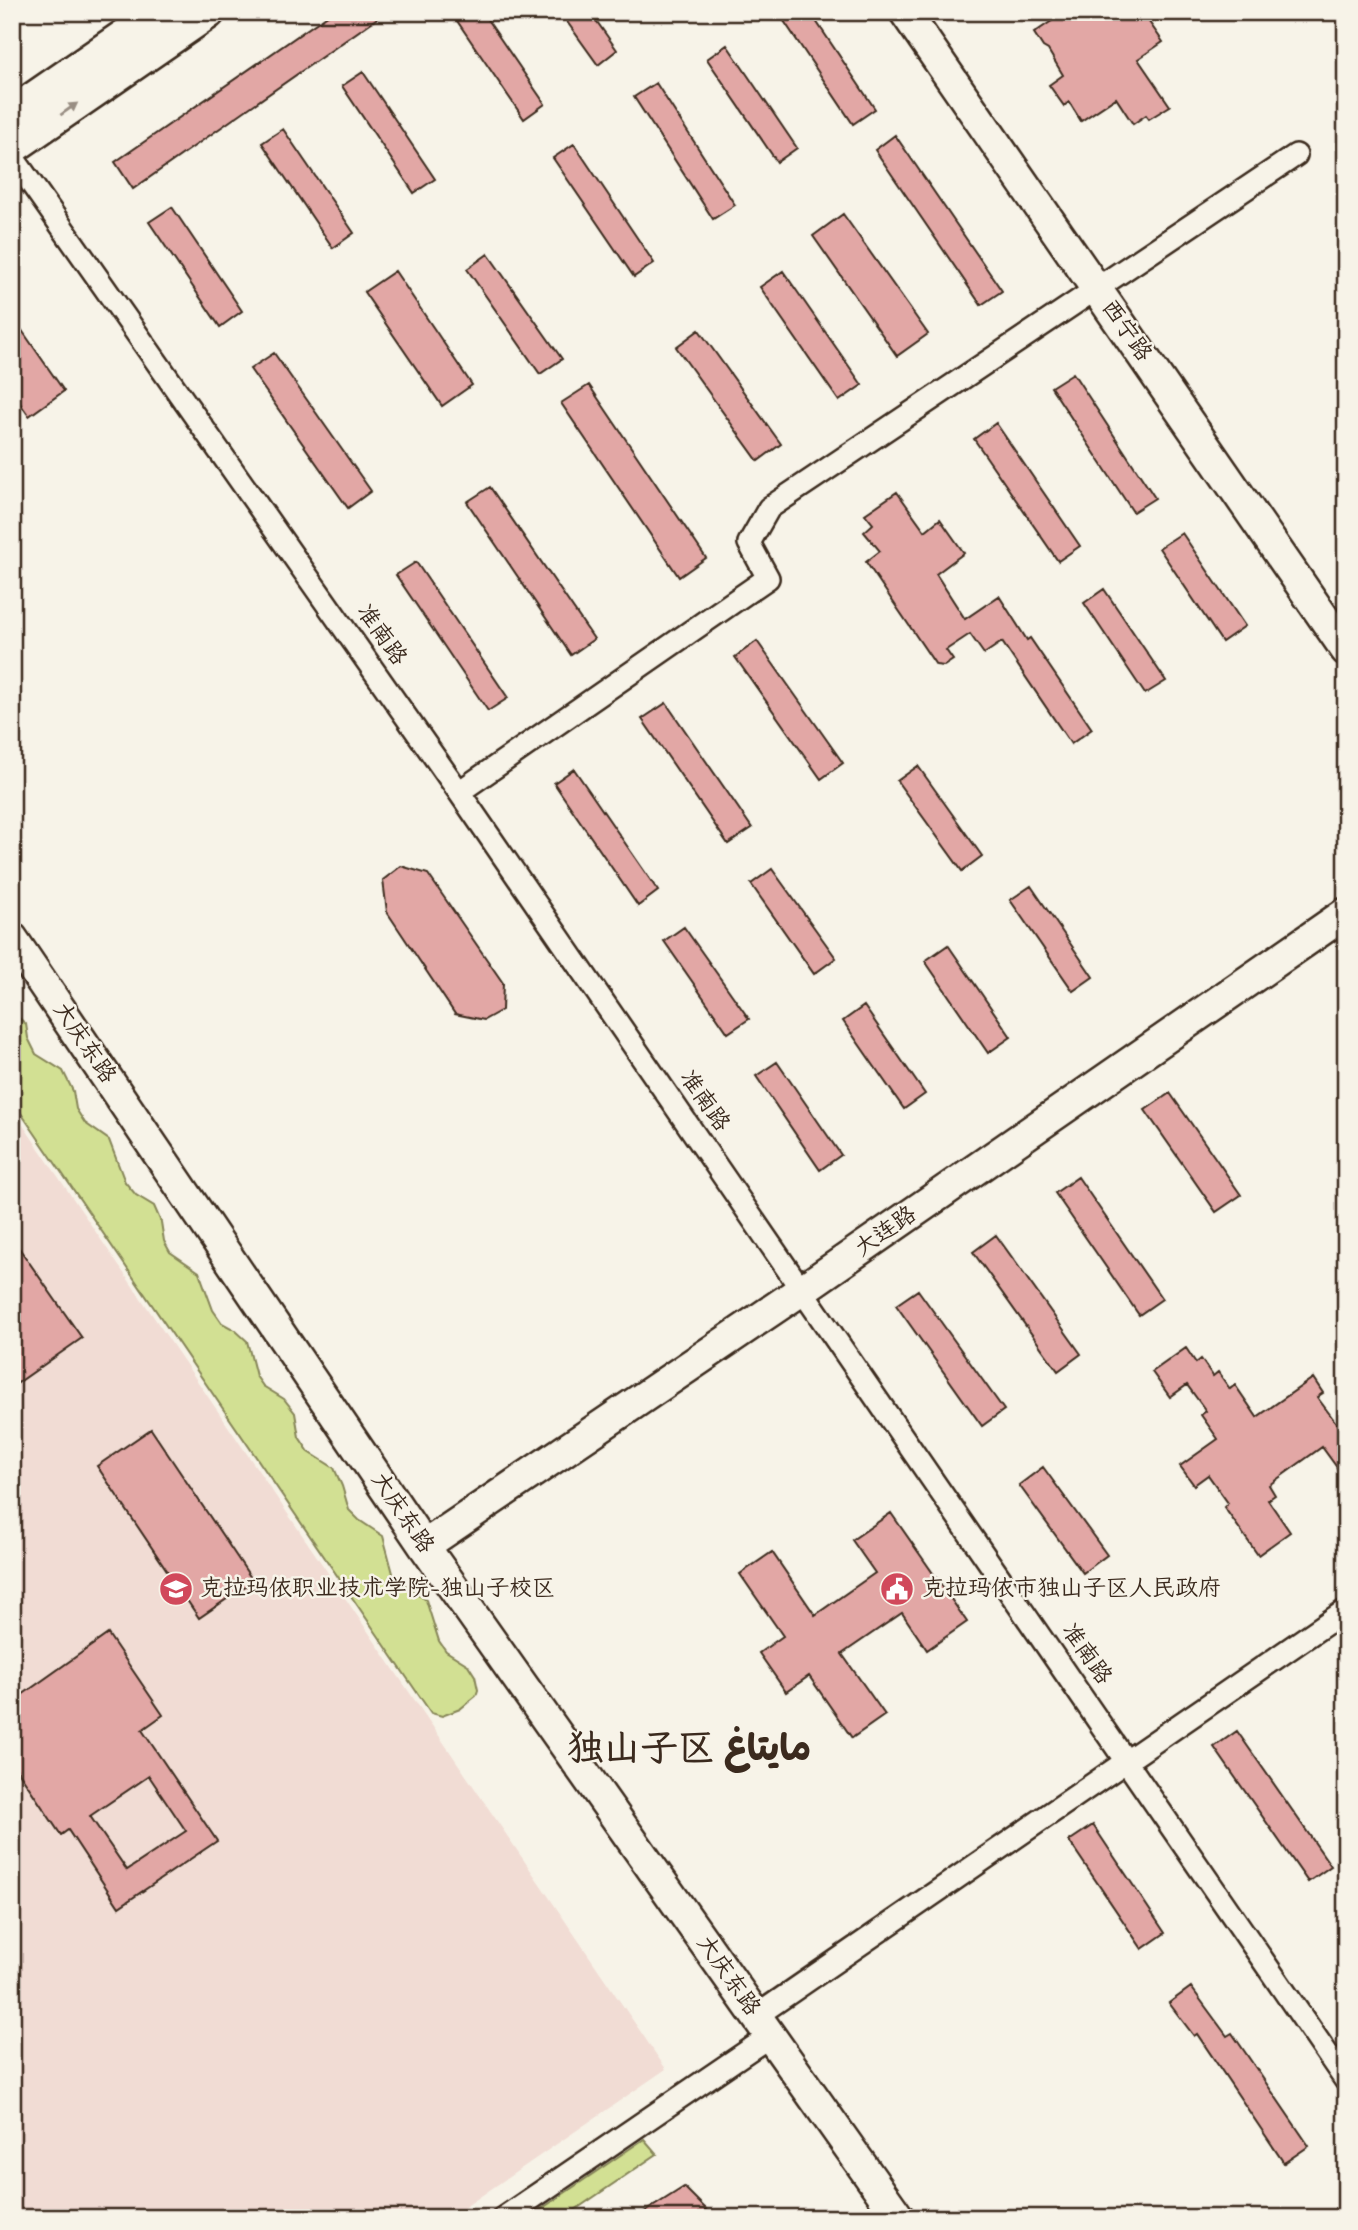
<svg xmlns="http://www.w3.org/2000/svg" width="1358" height="2230" viewBox="0 0 1358 2230" font-family="Mynerve,'Playpen Sans Arabic','LXGW WenKai TC',sans-serif">
<style>
.built{fill:#f1dcd4}
.green{fill:#d2e093;stroke:#868558;stroke-width:2}
.building{fill:#e2a7a5;stroke:#3b2a1e;stroke-width:2;fill-rule:evenodd}
.lines{fill:none;stroke-linecap:round;stroke-linejoin:round}
.street-casing{stroke:#3b2a1e;stroke-width:26}
.secondary-casing{stroke:#3b2a1e;stroke-width:35}
.primary-casing{stroke:#3b2a1e;stroke-width:38}
.street{stroke:#f7f3e8;stroke-width:21}
.secondary{stroke:#f7f3e8;stroke-width:30}
.primary{stroke:#f7f3e8;stroke-width:33}
.oneway{fill:#998e83}
.labels{text-anchor:middle;dominant-baseline:central;stroke-width:5;stroke-linejoin:round;paint-order:stroke}
.street-label{font-size:23px;fill:#3b2a1e;stroke:#f7f3e8}
.poi-label{font-size:23px;fill:#3b2a1e;stroke:#f7f3e8;text-anchor:start}
.town-label{font-size:37px;font-weight:bold;fill:#3b2a1e;stroke:#f7f3e8}
</style>
<rect width="100%" height="100%" fill="#f7f3e8"/>
<filter id="ink" filterUnits="userSpaceOnUse"><feTurbulence type="fractalNoise" baseFrequency=".0143" numOctaves="2"/><feDisplacementMap in="SourceGraphic" scale="14" xChannelSelector="R" yChannelSelector="G"/><feConvolveMatrix kernelMatrix="1 2 1 2 8 2 1 2 1" color-interpolation-filters="sRGB"/></filter>
<g filter="url(#ink)">
<path class="built" d="M12 1109 666 2069 449 2218H12Z"/>
<path class="green" d="M12 1012 26 1024 28 1038 36 1054 63 1071 73 1091 76 1109 85 1123 109 1140 125 1182 136 1195 154 1206 161 1222 164 1241 170 1252 199 1272 213 1310 222 1323 235 1330 247 1341 256 1376 263 1386 284 1399 295 1413 299 1437 309 1452 334 1468 342 1486 349 1510 359 1520 383 1536 394 1577 426 1600 439 1641 446 1651 468 1665 475 1676 478 1690 476 1696 460 1709 442 1716 431 1713 12 1100Z
M644 2139 657 2154 563 2218H528Z"/>
<path class="building" d="M332 12H386L133 189 115 162Z
M451 12H482L545 104 524 119Z
M560 12H590L617 50 598 65Z
M778 12H810L875 109 853 124Z
M1065 12H1142L1163 42 1138 59 1170 106 1149 119 1146 115 1133 124 1116 98 1081 121 1069 102 1064 106 1049 85 1063 75 1048 50 1043 47 1034 33Z
M727 45 797 148 777 162 707 59Z
M363 72 435 179 414 193 342 86Z
M656 83 735 205 713 219 634 97Z
M283 129 354 233 333 248 262 143Z
M895 135 1002 291 981 305 875 150Z
M574 144 654 263 634 277 553 158Z
M172 207 242 311 220 327 149 222Z
M843 214 928 334 897 356 813 236Z
M488 254 562 359 540 374 467 269Z
M395 271 472 385 442 406 364 292Z
M783 271 862 385 839 401 760 287Z
M12 316 64 391 29 416 12 392Z
M699 330 781 444 758 461 676 347Z
M274 353 371 491 348 508 250 369Z
M1073 373 1155 498 1133 512 1051 387Z
M589 385 706 558 679 577 561 403Z
M996 423 1080 546 1058 561 974 439Z
M490 487 594 639 571 655 467 502Z
M897 492 925 531 940 519 964 553 936 574 965 619 999 596 1027 640 1030 638 1092 729 1071 744 1002 642 984 654 970 634 946 650 953 660 944 666 936 665 866 562 880 551 864 532 873 524 865 514Z
M1182 533 1245 626 1222 642 1159 548Z
M416 562 508 698 488 711 396 575Z
M1104 589 1166 681 1145 694 1084 603Z
M757 641 843 763 821 779 735 657Z
M666 703 752 828 728 844 642 719Z
M918 766 982 856 962 871 897 781Z
M574 769 658 891 638 906 554 783Z
M401 866 428 874 503 983 502 1010 484 1020 455 1014 387 912 383 880Z
M772 869 836 958 814 974 751 884Z
M1031 886 1093 977 1073 991 1010 900Z
M684 927 749 1019 728 1033 664 941Z
M948 945 1011 1037 988 1053 925 961Z
M864 1006 925 1094 904 1109 843 1021Z
M777 1062 841 1155 820 1170 756 1076Z
M1170 1093 1241 1195 1216 1212 1145 1110Z
M1078 1177 1162 1299 1139 1315 1055 1193Z
M996 1235 1081 1354 1058 1371 973 1252Z
M12 1238 82 1338 12 1387Z
M918 1290 1004 1410 982 1426 896 1305Z
M1186 1348 1196 1363 1201 1359 1213 1376 1218 1372 1230 1389 1235 1385 1257 1417 1313 1378 1323 1393 1317 1397 1346 1436V1480L1322 1447 1269 1485 1275 1495 1268 1500 1290 1532 1258 1555 1224 1507 1228 1503 1208 1475 1194 1485 1180 1466 1218 1439 1201 1415 1206 1411 1187 1385 1170 1397 1152 1372Z
M151 1429 253 1581 199 1618 97 1466Z
M1043 1467 1107 1555 1083 1573 1019 1485Z
M891 1513 967 1622 927 1650 902 1613 842 1654 885 1715 852 1738 809 1676 786 1692 759 1653 783 1636 740 1574 772 1552 815 1615 875 1573 852 1540Z
M108 1634 163 1715 142 1730 217 1841 119 1907 68 1830 61 1835 12 1762V1702ZM149 1776 186 1831 127 1870 90 1816Z
M1237 1731 1331 1866 1308 1882 1214 1747Z
M1093 1825 1165 1933 1142 1949 1069 1841Z
M1191 1987 1227 2036 1232 2033 1309 2146 1284 2163 1197 2034 1194 2036 1169 2003Z
M684 2187 715 2218H635Z"/>
<g class="lines">
<g class="street-casing">
<path id="street" d="M12 156 459 792 1346 2081
M459 792 768 578 749 543 769 508 1296 155
M756 2016 1346 1610
M503 2218 770 2036"/>
</g>
<g class="secondary-casing">
<path id="secondary" d="M905 12 1346 650
M12 938 424 1546 899 2218
M424 1546 803 1289 1346 913"/>
</g>
<g class="primary-casing">
<path id="primary" d="M12 114 160 12
M12 147 208 12"/>
</g>
<use href="#street" class="street"/>
<use href="#secondary" class="secondary"/>
<use href="#primary" class="primary"/>
</g>
<defs><path id="oneway-solid" d="M-6-.8H1V-3.2L6.5 0L1 3.2V.8H-6Z" transform="scale(1.75)"/></defs>
<use class="oneway" href="#oneway-solid" transform="translate(69 109) rotate(-35)"/>
</g>
<defs>
<g id="university-disc" transform="scale(1.75)"><circle r="9.5" fill="#d1495b" stroke="#f7f3e8"/><path d="M0-5L7-2L0 1L-7-2ZM-4 1L0 2.5L4 1V4Q0 6-4 4Z" fill="#fff"/></g>
<g id="civic-disc" transform="scale(1.75)"><circle r="9.5" fill="#d1495b" stroke="#f7f3e8"/><path d="M-.6-6.5H3V-4.5H.6V-3L4-1V1h2V6H-6V1h2V-1L-.6-3ZM-1.2 2.5V6h2.4V2.5Z" fill="#fff"/></g>
</defs>
<g fill-rule="evenodd">
<use href="#university-disc" x="176" y="1589"/>
<use href="#civic-disc" x="897" y="1589"/>
</g>
<g class="labels">
<g class="street-label">
<text transform="translate(1126 331) rotate(55)">西宁路</text>
<text transform="translate(381 635) rotate(55)">准南路</text>
<text transform="translate(84 1043) rotate(56)">大庆东路</text>
<text transform="translate(704 1101) rotate(55)">准南路</text>
<text transform="translate(886 1232) rotate(-35)">大连路</text>
<text transform="translate(402 1513) rotate(56)">大庆东路</text>
<text transform="translate(1086 1654) rotate(55)">准南路</text>
<text transform="translate(728 1976) rotate(55)">大庆东路</text>
</g>
<g class="poi-label">
<text x="200" y="1589">克拉玛依职业技术学院-独山子校区</text>
<text x="922" y="1589">克拉玛依市独山子区人民政府</text>
</g>
<g class="town-label">
<text x="689" y="1750">独山子区 مايتاغ</text>
</g>
</g>
<rect width="1358" height="2230" fill="none" stroke="#f7f3e8" stroke-width="42"/>
<rect x="21" y="21" width="1316" height="2188" fill="none" stroke="#3b2a1e" stroke-width="2.5" filter="url(#ink)"/>
</svg>
